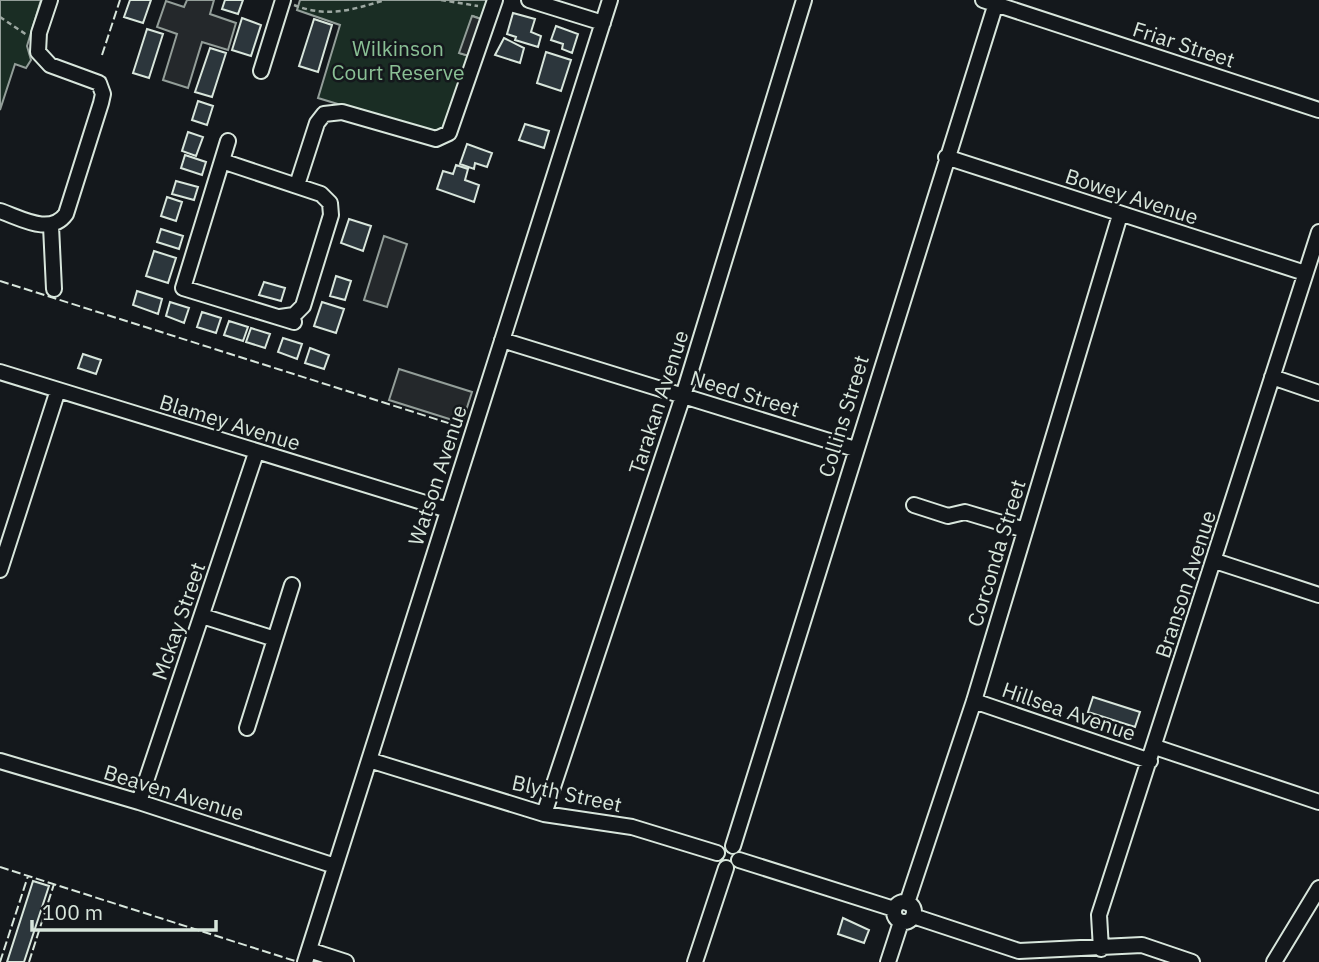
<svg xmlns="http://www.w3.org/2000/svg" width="1319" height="962" viewBox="0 0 1319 962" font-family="'IBM Plex Sans',sans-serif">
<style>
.green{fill:#1a2d24;stroke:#939e99;stroke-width:2}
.parking{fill:#24282b;stroke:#939e99;stroke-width:2}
.building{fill:#2c363c;stroke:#d8e6dc;stroke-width:2}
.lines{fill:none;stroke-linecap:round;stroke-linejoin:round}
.minor-casing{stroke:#d8e6dc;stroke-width:18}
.path{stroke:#9da8a2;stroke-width:2.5;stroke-dasharray:5 3.5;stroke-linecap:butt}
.minor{stroke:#14181c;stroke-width:14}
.fence{stroke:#d8e6dc;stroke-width:2;stroke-dasharray:9 3.5;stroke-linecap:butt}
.labels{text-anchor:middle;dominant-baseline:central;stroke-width:5;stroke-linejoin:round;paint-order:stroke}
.street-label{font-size:21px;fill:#d8e6dc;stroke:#14181c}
.park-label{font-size:21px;fill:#8ac095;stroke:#14181c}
</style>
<rect width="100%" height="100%" fill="#14181c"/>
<path class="green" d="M0 0H41L27 46 31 60 26 68 15 64 0 110Z
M300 0H488L481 19 473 16 460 53 469 56 445 128 430 132 318 98 340 25 297 10Z"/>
<path class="parking" d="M187 0H214L210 14 236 23 228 50 202 42 188 88 163 80 177 34 157 27 166 1 184 7Z
M472 16 481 19 469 56 459 53Z
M384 236 407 244 387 307 364 300Z
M399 369 472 392 462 423 389 400Z"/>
<path class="building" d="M130 0H151L143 23 124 17Z
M225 0H243L238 14 222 9Z
M513 13 535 19 531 32 541 36 538 47 515 40 516 37 507 34Z
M242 18 261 25 251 56 232 50Z
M314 19 332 25 318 72 299 66Z
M556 26 578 34 572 53 562 49 563 44 551 40Z
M147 29 163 34 149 78 133 73Z
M504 38 524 48 520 63 495 55Z
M210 48 226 53 212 97 195 92Z
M546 52 571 60 561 91 537 83Z
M198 101 213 106 207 125 192 120Z
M525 124 549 131 544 148 519 140Z
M188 132 203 137 196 156 182 151Z
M467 144 492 153 487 167 475 163 474 169 460 164Z
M185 155 206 162 202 175 181 168Z
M456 165 468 169 465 180 479 185 474 202 437 189 443 171 453 174Z
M176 181 198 187 194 200 172 194Z
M167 197 182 202 176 221 161 216Z
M349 219 371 226 363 251 341 243Z
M161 229 183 236 179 249 157 242Z
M154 251 176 258 168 283 146 276Z
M336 276 351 281 345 300 330 296Z
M264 282 285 288 281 301 259 295Z
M137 291 162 299 158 314 133 305Z
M170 302 189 308 184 323 166 316Z
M322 302 344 309 336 333 314 326Z
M202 312 221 318 216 333 197 327Z
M229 321 248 327 243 341 224 335Z
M251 328 270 334 265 348 246 342Z
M283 338 302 344 297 359 278 352Z
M310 348 329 355 324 369 305 363Z
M83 354 101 360 96 374 78 368Z
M1093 697 1140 712 1135 727 1088 712Z
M33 881 49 886 24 962H7Z
M843 918 869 930 864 943 838 934Z"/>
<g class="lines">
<g class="minor-casing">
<path id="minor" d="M529 0 603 23
M983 0 1319 110
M261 71 283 0
M228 141 183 288 294 322
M946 157 1305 273
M222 161 321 194 330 203 331 215 303 306 294 315 280 317
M297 185 317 123 324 114 342 112 436 139 449 133 495 0
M0 211C21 218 50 236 66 214L101 103 103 94 99 83 50 65 38 52 39 33 50 0
M51 226 54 289
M502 340 855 449
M0 372 448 510
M1272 377 1319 393
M914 505 948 516 965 512 1025 530
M1215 561 1319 595
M0 570 58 390
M202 616 275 639
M974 701 1150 761
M247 728 292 585
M1155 747 1319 802
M369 760 544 814 632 827 717 853
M0 761 139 802 335 866
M139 802 256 453
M544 814 683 396 804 0
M733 846 997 0
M739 860 894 909
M894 912a10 10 0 1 1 20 0a10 10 0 1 1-20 0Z
M907 903 974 701 1120 215
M913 916 1019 951 1142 945 1192 962
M1101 949 1099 915 1319 232
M309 950 346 962
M305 962 610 0
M695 962 726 868
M888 962 901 922
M1274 962 1319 888"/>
</g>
<path class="path" d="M441 0 478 6
M294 5C327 18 352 10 385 0
M0 17 27 35"/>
<use href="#minor" class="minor"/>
<path class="fence" d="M102 55 120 0
M0 281 464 428
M0 867 295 961
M0 962 28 876
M29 962 54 884"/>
</g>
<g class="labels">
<g class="street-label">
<text transform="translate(1184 44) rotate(18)">Friar Street</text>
<text transform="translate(1132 196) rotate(18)">Bowey Avenue</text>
<text transform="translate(745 393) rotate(17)">Need Street</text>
<text transform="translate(658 402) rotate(-72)">Tarakan Avenue</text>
<text transform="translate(843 416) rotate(-73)">Collins Street</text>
<text transform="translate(230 422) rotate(17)">Blamey Avenue</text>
<text transform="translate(437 475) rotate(-72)">Watson Avenue</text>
<text transform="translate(996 553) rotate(-73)">Corconda Street</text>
<text transform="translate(1185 584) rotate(-72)">Branson Avenue</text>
<text transform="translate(178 621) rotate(-71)">Mckay Street</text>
<text transform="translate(1069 711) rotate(19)">Hillsea Avenue</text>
<text transform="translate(174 792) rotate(17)">Beaven Avenue</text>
<text transform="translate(567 793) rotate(12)">Blyth Street</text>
</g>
<g class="park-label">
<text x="398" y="48">Wilkinson<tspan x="398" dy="24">Court Reserve</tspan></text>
</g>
</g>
<path d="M32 920v10h184v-10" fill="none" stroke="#d8e6dc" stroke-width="3.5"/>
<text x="42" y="920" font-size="21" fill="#d8e6dc" stroke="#14181c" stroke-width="5" paint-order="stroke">100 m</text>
</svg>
